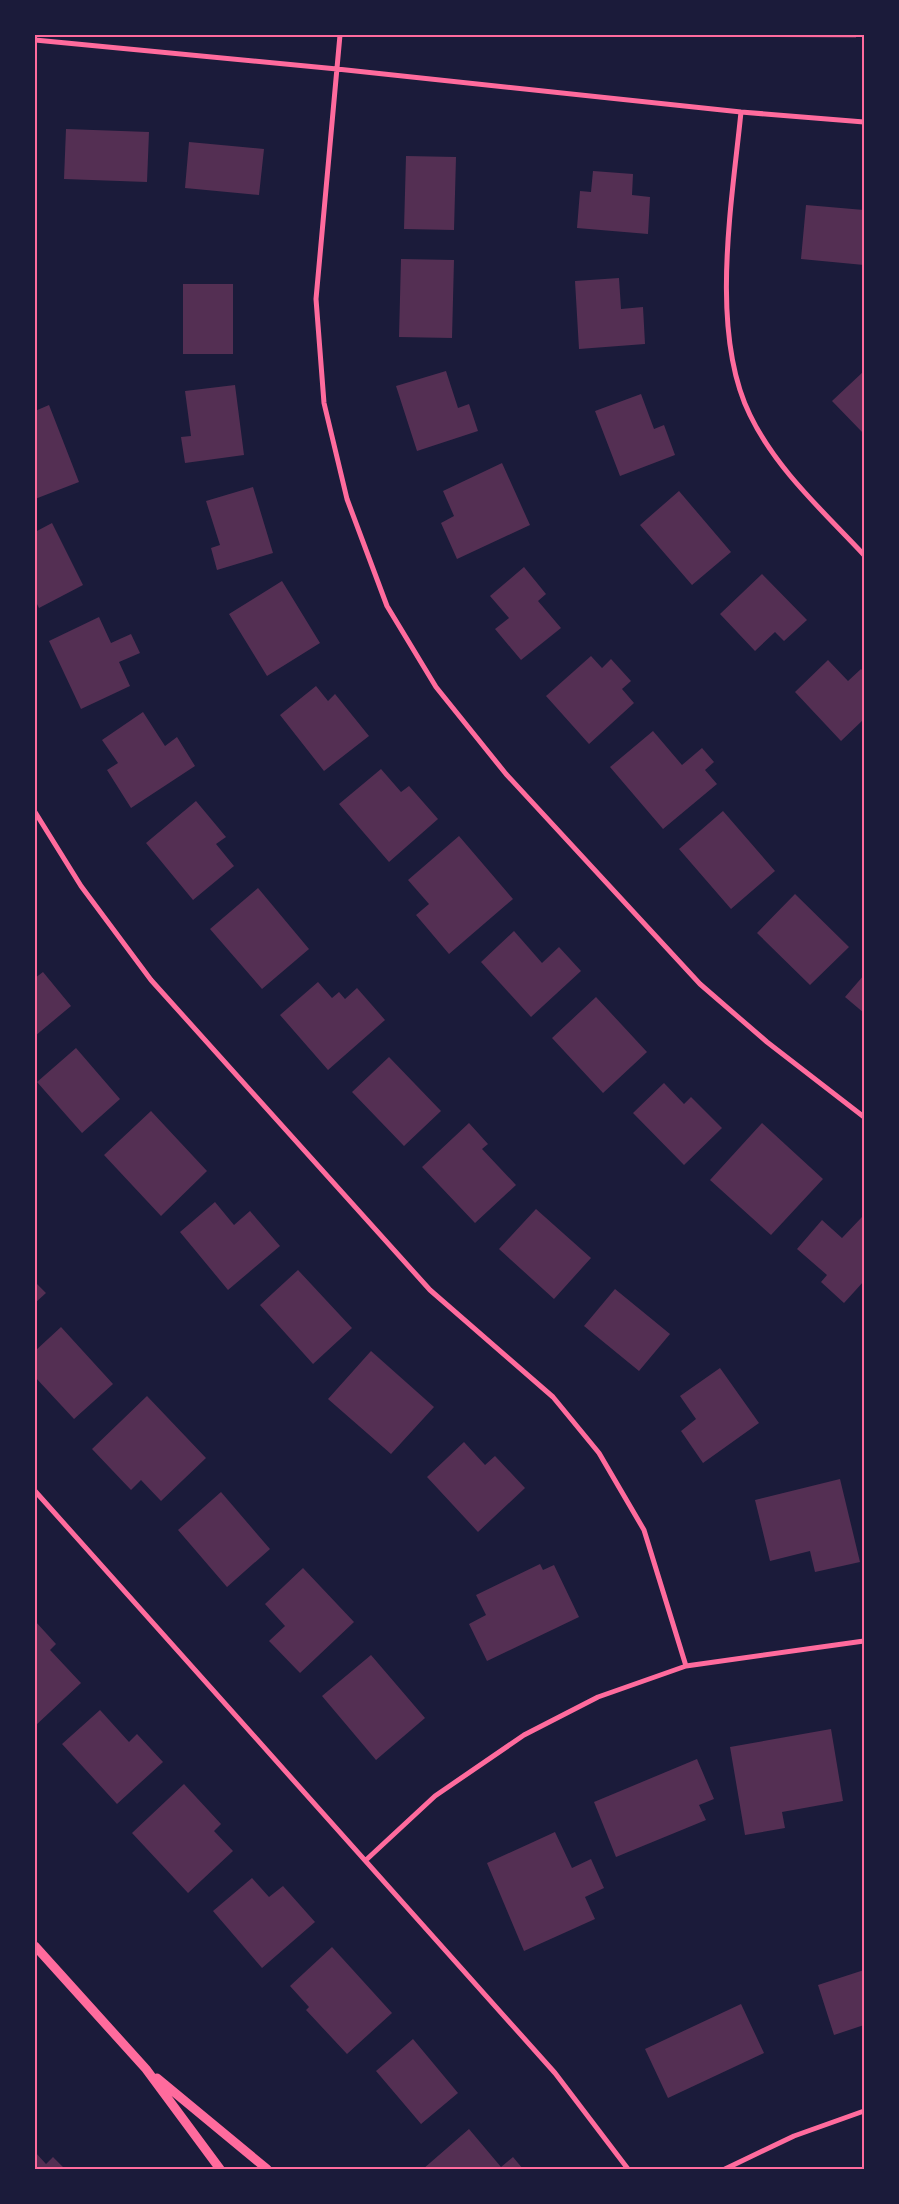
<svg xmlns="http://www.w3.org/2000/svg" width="899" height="2204" viewBox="0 0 899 2204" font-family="'Noto Serif',serif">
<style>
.building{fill:#542f53}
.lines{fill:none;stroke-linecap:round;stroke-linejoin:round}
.minor{stroke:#ff6b9d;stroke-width:5}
.tertiary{stroke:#ff6b9d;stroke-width:9}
.neatline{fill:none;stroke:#ff6b9d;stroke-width:2}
</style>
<rect width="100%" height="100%" fill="#1b1b3a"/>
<path class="building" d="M774 35H856V38L774 37Z
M66 129 149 132 147 182 64 179Z
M189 142 264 149 259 195 185 188Z
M406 156 456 157 454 230 404 229Z
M593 171 633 174 632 195 650 197 648 234 577 228 580 191 591 192Z
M806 205 864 210V265L801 259Z
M401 259 454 260 452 338 399 337Z
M619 278 621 309 643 307 645 344 579 349 575 281Z
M183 284H233V354H183Z
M446 371 458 408 469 404 478 431 417 451 396 386Z
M864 371V434L832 401Z
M235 385 244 455 185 463 181 437 191 436 185 391Z
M641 394 654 429 664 425 675 455 620 476 595 411Z
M49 405 79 482 35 499V411Z
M502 463 530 525 457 559 441 523 454 516 443 491Z
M253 487 273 553 217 570 211 548 220 545 206 501Z
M679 491 731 552 692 585 640 525Z
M52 523 83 585 39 608 35 600V532Z
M524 567 546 594 538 601 561 628 521 660 495 629 509 618 490 596Z
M762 574 807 620 784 641 775 632 755 651 720 614Z
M282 581 320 643 267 676 229 614Z
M99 617 111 643 131 634 140 653 119 662 130 686 81 709 49 641Z
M591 656 602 668 611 659 631 681 622 689 634 703 589 744 546 696Z
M828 660 848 681 861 669 864 672V719L841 741 795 692Z
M316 686 328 701 335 694 369 736 324 771 280 715Z
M143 712 165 746 177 737 195 766 131 808 107 770 118 763 102 740Z
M653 731 682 765 702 748 714 762 705 770 717 784 663 829 610 767Z
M381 769 401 792 409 786 438 819 389 862 339 804Z
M196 801 226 837 216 844 234 866 193 900 146 843Z
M723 811 775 871 731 909 679 849Z
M459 836 513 899 449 954 416 915 429 904 408 880Z
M258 888 309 949 262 989 210 929Z
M795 894 849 947 810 985 757 933Z
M514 931 542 963 559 947 581 971 531 1017 481 962Z
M43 972 71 1006 35 1036V978Z
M864 975V1013L845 997Z
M318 982 332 998 339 992 345 999 357 988 385 1020 328 1070 280 1015Z
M596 997 647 1052 603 1093 552 1038Z
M76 1048 120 1099 82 1133 37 1082Z
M389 1057 441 1111 404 1146 352 1092Z
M664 1083 684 1104 691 1097 722 1128 684 1165 633 1113Z
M151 1111 207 1171 161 1216 104 1155Z
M469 1123 488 1144 482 1149 516 1185 475 1223 422 1167Z
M762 1123 823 1179 771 1235 710 1180Z
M215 1202 234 1225 250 1211 280 1246 228 1290 180 1232Z
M536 1209 591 1258 554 1299 499 1249Z
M862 1217 864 1219V1281L844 1303 821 1282 827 1275 797 1249 822 1220 842 1238Z
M298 1270 352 1328 313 1364 260 1305Z
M35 1282 46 1293 35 1303Z
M615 1289 670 1334 639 1371 584 1326Z
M61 1327 113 1384 74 1419 35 1377V1351Z
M371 1351 434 1407 391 1454 328 1399Z
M720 1368 759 1423 703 1463 681 1431 696 1419 680 1396Z
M147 1396 206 1458 161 1501 141 1480 131 1490 92 1449Z
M464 1442 485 1465 495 1456 525 1488 478 1532 427 1477Z
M840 1479 860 1562 815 1572 810 1551 770 1561 755 1500Z
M221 1492 270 1549 227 1587 178 1530Z
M540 1564 543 1570 554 1565 579 1617 487 1661 469 1624 486 1615 476 1595Z
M303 1568 354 1622 300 1673 269 1641 285 1626 265 1604Z
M35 1621 56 1644 50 1650 81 1683 35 1726Z
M371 1655 425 1718 376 1760 322 1696Z
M100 1710 129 1742 137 1734 163 1762 117 1804 62 1744Z
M831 1729 843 1801 782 1812 785 1828 745 1835 730 1747Z
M697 1759 714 1799 699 1805 706 1820 616 1857 594 1802Z
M184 1784 221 1824 214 1831 233 1851 188 1893 132 1833Z
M555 1832 572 1868 591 1859 604 1888 585 1897 595 1919 524 1951 487 1863Z
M252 1878 269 1897 283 1886 315 1922 262 1968 213 1911Z
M332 1947 392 2013 347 2054 306 2010 309 2007 290 1986Z
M864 1970V2025L834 2035 818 1985Z
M741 2004 764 2053 668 2098 645 2049Z
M413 2039 458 2093 421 2124 376 2071Z
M469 2129 501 2167 513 2157 523 2169H423Z
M35 2152 46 2164 53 2157 65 2169H35Z"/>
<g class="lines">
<path class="minor" d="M340 35 316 299 324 403 347 499 387 606 436 687 506 774 700 984 767 1042 864 1117
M35 40 337 69 741 112 864 122
M741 112C732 202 709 332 750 415 776 469 823 511 864 555
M35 812 81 886 151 980 430 1290 553 1397 599 1453 644 1530 686 1666
M35 1491 555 2073 628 2169
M366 1860 435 1796 524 1735 598 1697 686 1666 864 1641
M725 2169 794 2136 864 2111"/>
<path class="tertiary" d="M35 1946 146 2069 220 2169
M157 2078 267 2169"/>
</g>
<rect width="899" height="2204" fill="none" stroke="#1b1b3a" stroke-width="72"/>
<rect x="36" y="36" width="827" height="2132" class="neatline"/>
</svg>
